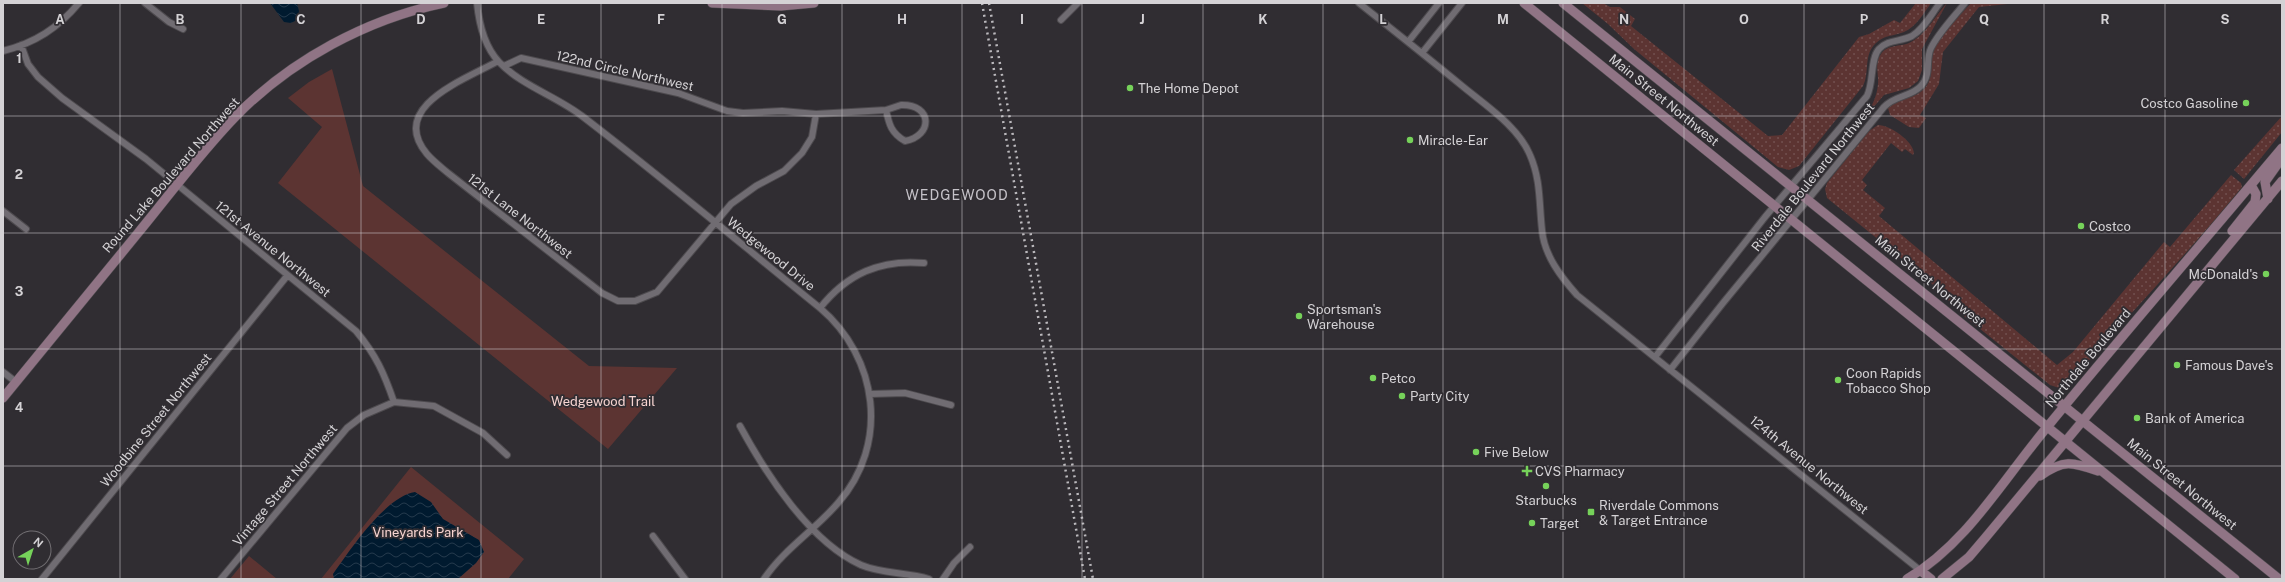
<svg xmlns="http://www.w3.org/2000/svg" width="2285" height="582" viewBox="0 0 2285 582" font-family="'Public Sans',sans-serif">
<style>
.grass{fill:url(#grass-dots)}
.green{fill:#5c3432}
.water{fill:url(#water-waves)}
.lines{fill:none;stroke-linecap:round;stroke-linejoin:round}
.street-casing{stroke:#4d4a4e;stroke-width:8}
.secondary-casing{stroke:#4d4a4e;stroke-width:10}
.street{stroke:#706c72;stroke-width:6}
.secondary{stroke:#907485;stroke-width:9}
.rail{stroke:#bbb9bd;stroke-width:2.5;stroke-dasharray:2 4;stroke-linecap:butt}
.grid{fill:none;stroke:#d4d2d5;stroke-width:1;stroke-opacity:0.55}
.poi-dot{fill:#76d25a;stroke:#302d32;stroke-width:1.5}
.labels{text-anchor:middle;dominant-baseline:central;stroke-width:3.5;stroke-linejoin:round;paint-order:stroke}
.street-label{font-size:13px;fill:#d4d2d5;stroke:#302d32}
.poi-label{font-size:13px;fill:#d4d2d5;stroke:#302d32;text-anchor:start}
.park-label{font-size:13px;fill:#f7d4d1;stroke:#302d32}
.neighbourhood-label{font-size:14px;letter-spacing:1px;fill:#c5c2c8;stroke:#302d32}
.grid-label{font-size:13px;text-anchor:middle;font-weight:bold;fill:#d4d2d5;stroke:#302d32;stroke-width:3.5;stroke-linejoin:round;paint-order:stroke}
</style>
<defs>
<pattern id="grass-dots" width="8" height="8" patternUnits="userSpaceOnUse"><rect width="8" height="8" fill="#5c3432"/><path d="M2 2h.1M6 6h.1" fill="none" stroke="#72504f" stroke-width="1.8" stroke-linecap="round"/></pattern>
<pattern id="water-waves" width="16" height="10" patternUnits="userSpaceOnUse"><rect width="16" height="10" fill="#001a2f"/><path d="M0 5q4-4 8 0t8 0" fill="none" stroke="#243a4c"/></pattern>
</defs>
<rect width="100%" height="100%" fill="#302d32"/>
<path class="grass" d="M1582 3H1603L1610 7H1620L1635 19 1631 26 1768 136 1782 135 1859 37 1869 34 1894 20 1900 23 1916 3H1931C1924 13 1916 27 1904 32 1894 36 1884 35 1876 43 1863 55 1870 72 1863 86L1799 166 1789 170 1778 167 1634 49 1608 24Z
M1947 3 1922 49V70L1918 81 1909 88 1884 95 1866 116C1872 106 1877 96 1878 84 1879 74 1874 63 1881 54 1888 44 1899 47 1909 43 1925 36 1935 16 1947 3Z
M1971 3H2017L1979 7 1943 52 1939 84 1920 115 1926 118 1919 128 1909 127 1890 115 1888 108C1897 97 1915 100 1925 88 1935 76 1929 62 1934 49 1942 33 1959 17 1971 3Z
M2282 116V132L2244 179 2234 170Z
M1878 125C1890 125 1913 141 1914 153L1913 155 1905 149 1902 152 1891 143 1862 180 1867 185 1863 190 1885 208 1879 216 2057 365 2073 352 2164 242 2170 247 2231 175 2241 183 2242 187C2187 255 2127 316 2070 382L2059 388 2050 385 1964 316 1927 279 1827 198 1825 189 1827 183 1869 131Z"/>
<path class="green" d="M332 69 363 186 589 366 677 368 608 449 278 183 322 127 288 98 309 82Z
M411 467 524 559 508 579H321Z
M249 556 277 579H230Z"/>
<path class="water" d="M270 3H297L299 11 297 20 291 23 284 22Z
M415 492 431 502 443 519 479 540 484 552 476 563 458 579H334L333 574C350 550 386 496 415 492Z"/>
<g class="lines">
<g class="street-casing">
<path id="street" d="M145 3 169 22 183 29
M477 3C479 24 484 46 499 62 522 86 556 96 582 116 663 178 741 244 820 308 878 357 890 444 838 503 815 530 784 549 764 579
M1359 3C1393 30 1427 57 1461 85 1485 105 1518 126 1530 155 1541 180 1539 204 1542 230 1544 255 1561 277 1577 295L1921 571
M1061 20 1078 3
M1408 42 1439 3
M21 45 28 64 38 77 62 98 146 159 356 331C376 355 384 373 394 402L434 406 483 433 507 455
M3 51C35 43 58 28 79 3
M1422 53 1462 3
M498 61C467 79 387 106 427 154 433 161 441 167 448 173L602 293 618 301H635L657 292 731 204 756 186 784 171 802 153 812 137 816 114
M504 66 521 58 678 93 727 111 743 113 782 111 816 114 886 110
M901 105C933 104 933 136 905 141 891 133 889 124 886 110Z
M3 211 26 229
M820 308C847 274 880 259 924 263
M1655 357 1765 217 1867 96C1874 82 1870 59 1879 49 1888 39 1901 42 1912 36 1924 29 1932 13 1940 3
M1670 370 1723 303 1884 107C1895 95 1911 97 1921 86 1932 74 1925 60 1931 48 1939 32 1954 17 1965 3
M3 372 16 382
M870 394 905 393 951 405
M740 426C766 474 810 542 861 565 882 574 907 572 929 579
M653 536 685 579
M42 579 287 276
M221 579 347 428 364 415 394 402
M943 579 954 563 970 547"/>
</g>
<g class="secondary-casing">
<path id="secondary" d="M712 3 781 6 814 3
M1524 3 2235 579
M1563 3 2279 579
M2268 199 2265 182 2282 158V149
M2232 231 2255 202 2256 194 2251 185
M3 398C48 343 93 288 138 233 170 194 201 152 236 116 291 60 367 19 444 3
M2040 476C2064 459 2072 462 2098 471
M1921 571 1931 579
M1907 579C1967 544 2004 478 2048 426 2125 332 2204 241 2282 148
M1942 579 1969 557 1986 537 2282 181"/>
</g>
<use href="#street" class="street"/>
<use href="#secondary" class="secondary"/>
<path class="rail" d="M982 3 1085 579
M989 3 1093 579"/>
</g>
<path class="grid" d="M120 3V579M241 3V579M361 3V579M481 3V579M601 3V579M722 3V579M842 3V579M962 3V579M1082 3V579M1203 3V579M1323 3V579M1443 3V579M1563 3V579M1684 3V579M1804 3V579M1924 3V579M2044 3V579M2165 3V579M3 116H2282M3 233H2282M3 349H2282M3 466H2282"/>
<g class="poi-dot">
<circle cx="1130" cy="88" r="4"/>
<circle cx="2246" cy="103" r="4"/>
<circle cx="1410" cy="140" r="4"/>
<circle cx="2081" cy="226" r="4"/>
<circle cx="2266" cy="274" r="4"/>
<circle cx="1299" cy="316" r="4"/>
<circle cx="2177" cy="365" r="4"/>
<circle cx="1373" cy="378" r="4"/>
<circle cx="1838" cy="380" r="4"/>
<circle cx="1402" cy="396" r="4"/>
<circle cx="2137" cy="418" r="4"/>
<circle cx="1476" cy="452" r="4"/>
<path d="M1525 465h4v4h4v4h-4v4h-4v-4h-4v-4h4z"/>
<circle cx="1546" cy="486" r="4"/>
<rect x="1587" y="508" width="8" height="8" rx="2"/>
<circle cx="1532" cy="523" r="4"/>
</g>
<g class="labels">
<g class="street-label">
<text transform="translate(625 71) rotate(13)">122nd Circle Northwest</text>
<text transform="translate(1664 100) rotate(39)">Main Street Northwest</text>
<text transform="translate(171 175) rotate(-49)">Round Lake Boulevard Northwest</text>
<text transform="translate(1813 177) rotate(-51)">Riverdale Boulevard Northwest</text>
<text transform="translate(520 216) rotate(38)">121st Lane Northwest</text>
<text transform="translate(273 249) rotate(39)">121st Avenue Northwest</text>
<text transform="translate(771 254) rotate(39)">Wedgewood Drive</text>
<text transform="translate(1930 281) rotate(39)">Main Street Northwest</text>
<text transform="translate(2088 358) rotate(-50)">Northdale Boulevard</text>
<text transform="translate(156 420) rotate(-51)">Woodbine Street Northwest</text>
<text transform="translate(1809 465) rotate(39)">124th Avenue Northwest</text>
<text transform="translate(2182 484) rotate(39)">Main Street Northwest</text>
<text transform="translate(285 485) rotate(-50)">Vintage Street Northwest</text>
</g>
<g class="poi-label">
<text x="1138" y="88">The Home Depot</text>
<text x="2238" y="103" text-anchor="end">Costco Gasoline</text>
<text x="1418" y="140">Miracle-Ear</text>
<text x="2089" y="226">Costco</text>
<text x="2258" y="274" text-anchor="end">McDonald's</text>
<text x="1307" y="309">Sportsman's<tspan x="1307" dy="15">Warehouse</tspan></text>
<text x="2185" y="365">Famous Dave's</text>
<text x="1846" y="373">Coon Rapids<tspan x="1846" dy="15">Tobacco Shop</tspan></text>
<text x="1381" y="378">Petco</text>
<text x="1410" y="396">Party City</text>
<text x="2145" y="418">Bank of America</text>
<text x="1484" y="452">Five Below</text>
<text x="1535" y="471">CVS Pharmacy</text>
<text x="1546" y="500" text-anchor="middle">Starbucks</text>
<text x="1599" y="505">Riverdale Commons<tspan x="1599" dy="15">&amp; Target Entrance</tspan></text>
<text x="1540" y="523">Target</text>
</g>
<g class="park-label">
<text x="603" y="401">Wedgewood Trail</text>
<text x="418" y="532">Vineyards Park</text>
</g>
<g class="neighbourhood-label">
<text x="957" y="195">WEDGEWOOD</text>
</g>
</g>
<g class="grid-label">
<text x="60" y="24">A</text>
<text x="180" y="24">B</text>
<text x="301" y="24">C</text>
<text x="421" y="24">D</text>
<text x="541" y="24">E</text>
<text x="661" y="24">F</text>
<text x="782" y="24">G</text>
<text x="902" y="24">H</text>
<text x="1022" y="24">I</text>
<text x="1142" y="24">J</text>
<text x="1263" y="24">K</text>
<text x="1383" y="24">L</text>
<text x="1503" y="24">M</text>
<text x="1624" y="24">N</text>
<text x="1744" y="24">O</text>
<text x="1864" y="24">P</text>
<text x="1984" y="24">Q</text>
<text x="2105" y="24">R</text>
<text x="2225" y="24">S</text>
<text x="19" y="63">1</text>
<text x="19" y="179">2</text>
<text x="19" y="296">3</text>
<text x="19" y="412">4</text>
</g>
<rect width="2285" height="582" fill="none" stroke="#d4d2d5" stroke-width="8"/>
<g transform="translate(32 550) rotate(39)"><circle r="19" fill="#302d32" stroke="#726f73"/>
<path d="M0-3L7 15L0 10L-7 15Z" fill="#76d25a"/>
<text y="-6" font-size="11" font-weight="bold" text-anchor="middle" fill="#d4d2d5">N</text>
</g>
</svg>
